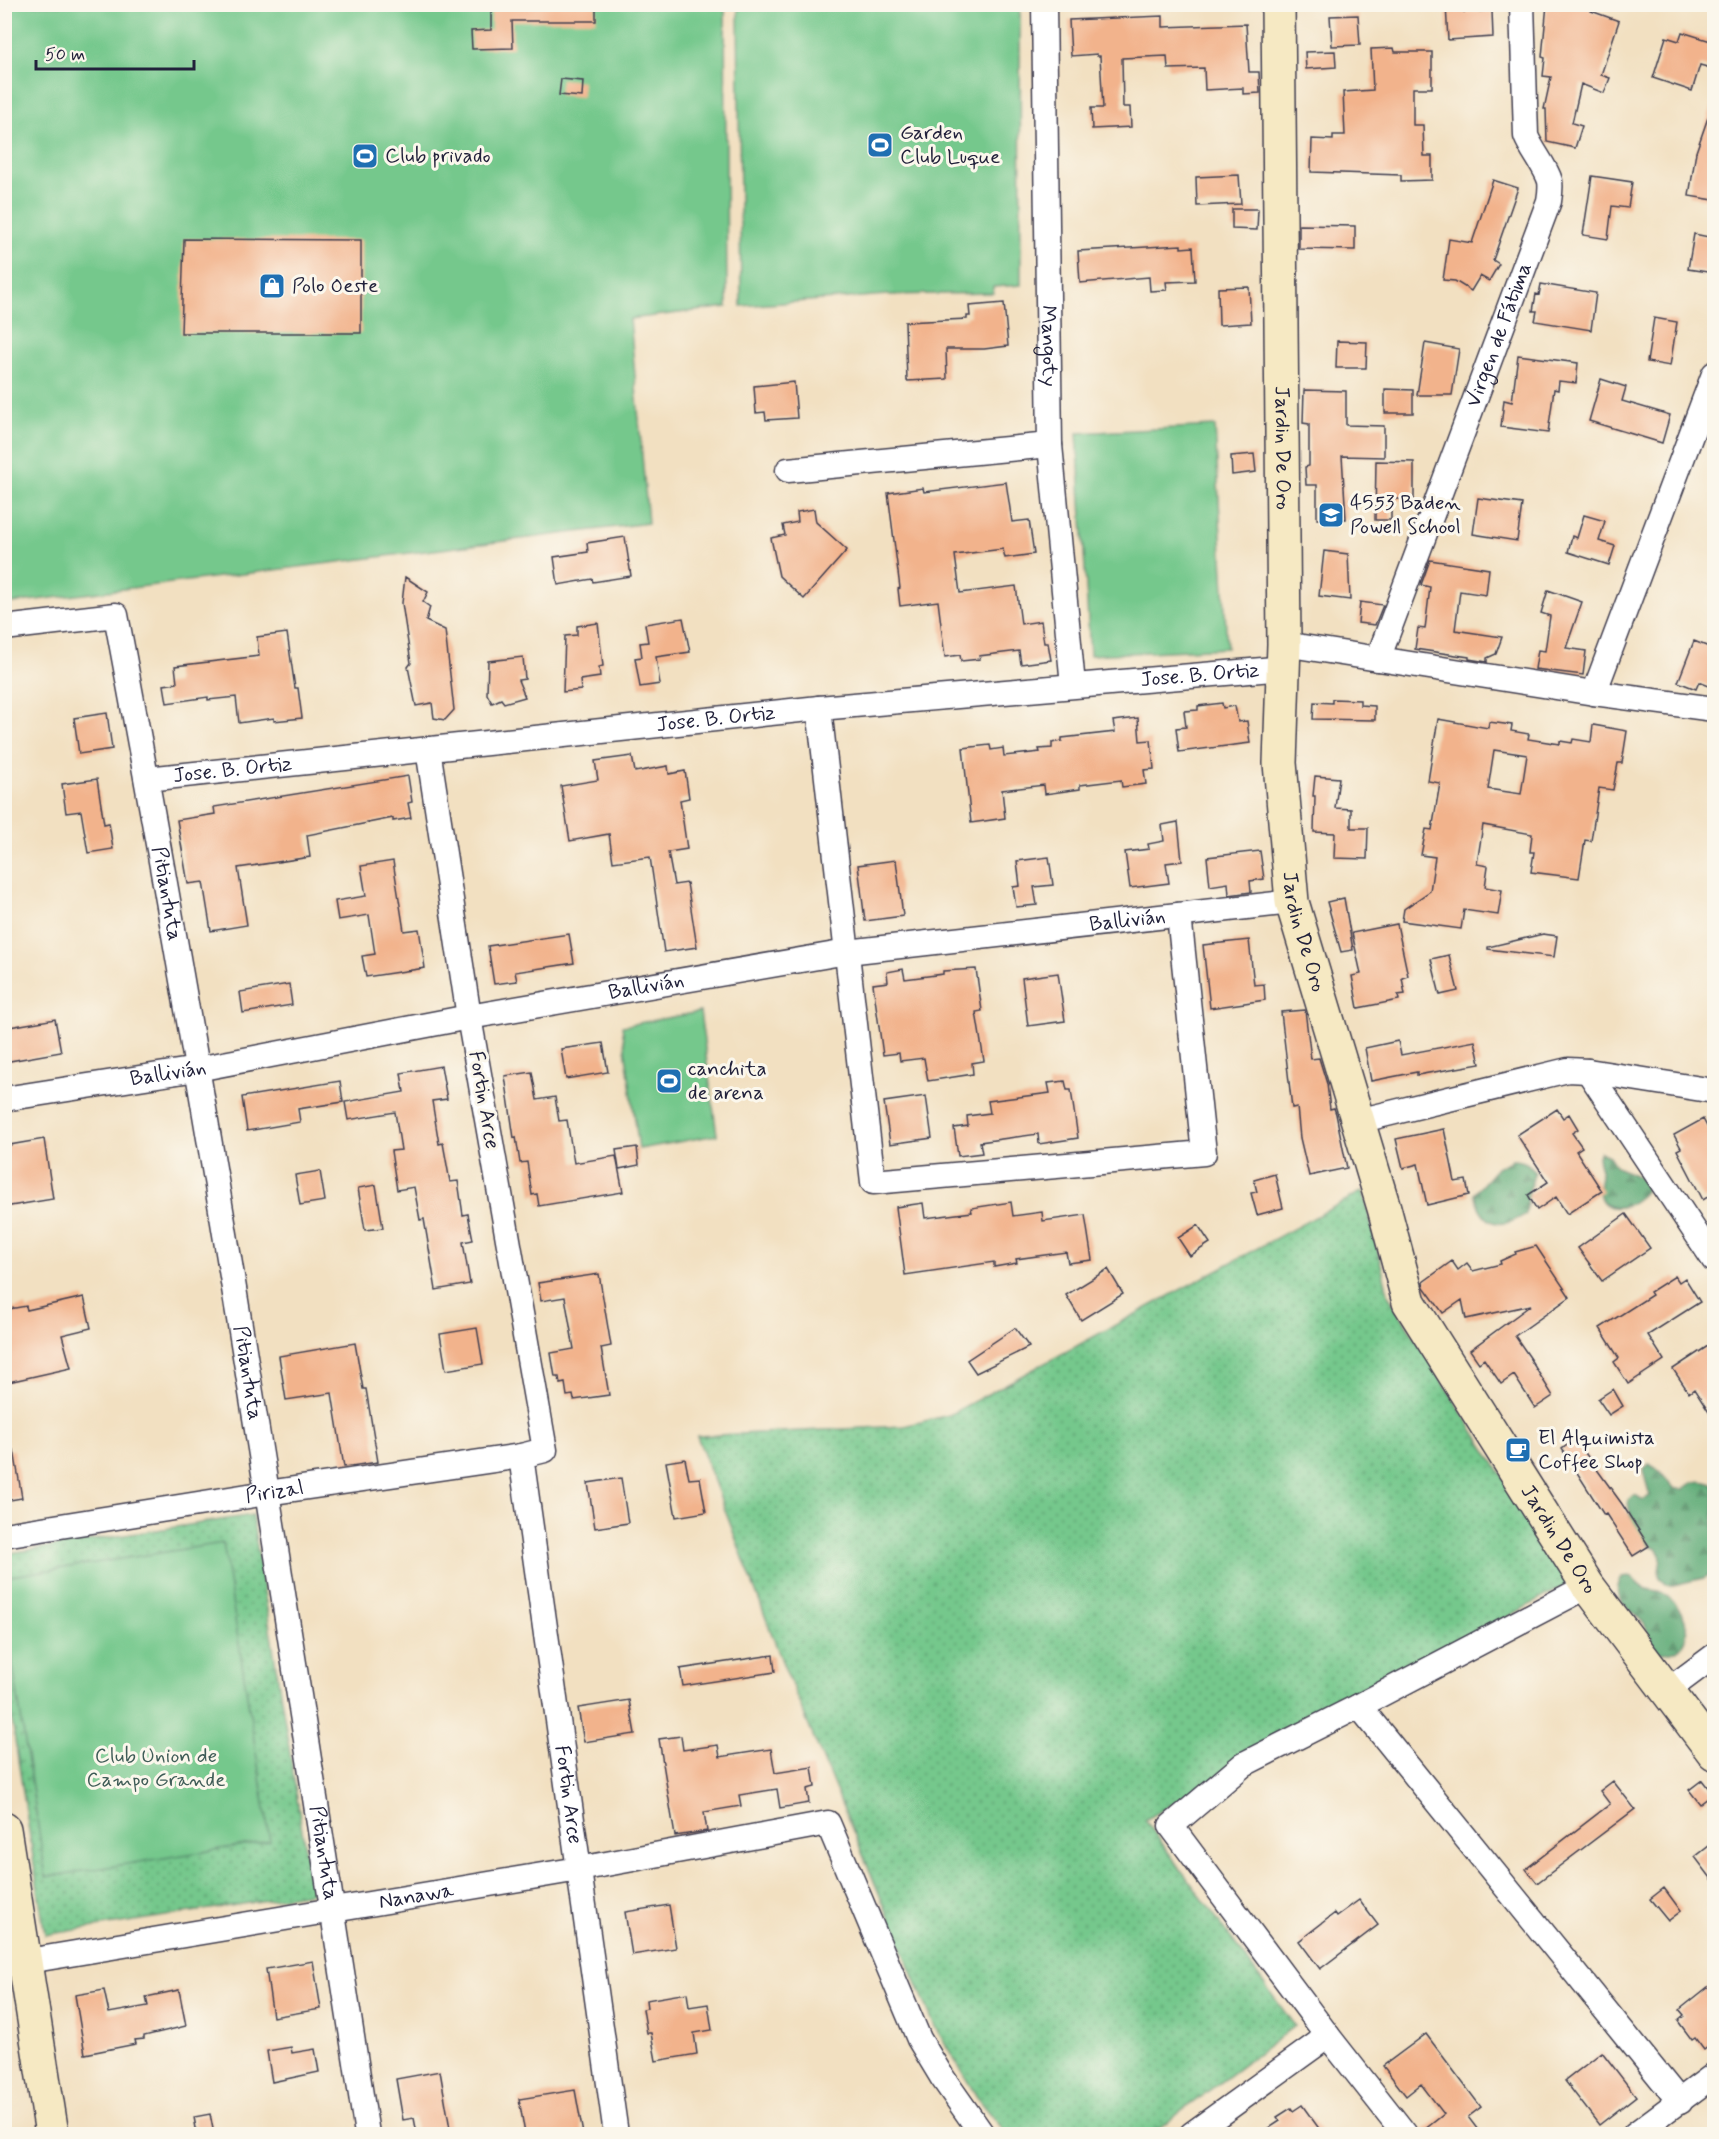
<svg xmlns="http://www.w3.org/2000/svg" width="1719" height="2139" viewBox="0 0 1719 2139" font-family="Mynerve,sans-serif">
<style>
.grass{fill:url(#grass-dots);stroke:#4c7564;stroke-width:1.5}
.forest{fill:url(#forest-firs);stroke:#41675a;stroke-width:1.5}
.garden{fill:#75c88c;stroke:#4c7564;stroke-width:1.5}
.building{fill:#f2b38c;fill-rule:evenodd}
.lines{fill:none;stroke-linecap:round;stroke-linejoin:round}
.street-casing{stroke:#413e4f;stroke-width:27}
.secondary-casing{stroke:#413e4f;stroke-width:36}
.street{stroke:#fff;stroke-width:24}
.secondary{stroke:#f6e9c3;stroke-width:33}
.labels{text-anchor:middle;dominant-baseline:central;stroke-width:6;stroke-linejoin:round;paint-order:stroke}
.poi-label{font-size:21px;fill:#22223b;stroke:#fbf7ec;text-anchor:start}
.street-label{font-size:21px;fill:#22223b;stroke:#fbf7ec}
.park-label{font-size:21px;fill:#3f5c57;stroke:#fbf7ec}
</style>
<defs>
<pattern id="grass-dots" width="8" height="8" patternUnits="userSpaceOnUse" patternTransform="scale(1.5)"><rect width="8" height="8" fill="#75c88c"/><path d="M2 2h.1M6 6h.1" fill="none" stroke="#60a274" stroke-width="1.8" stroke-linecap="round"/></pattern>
<pattern id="forest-firs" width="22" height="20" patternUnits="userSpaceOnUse" patternTransform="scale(1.5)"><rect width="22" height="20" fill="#60ac78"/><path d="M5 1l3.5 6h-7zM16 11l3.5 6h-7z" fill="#4f8c64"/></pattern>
</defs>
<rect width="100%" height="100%" fill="#fbf7ec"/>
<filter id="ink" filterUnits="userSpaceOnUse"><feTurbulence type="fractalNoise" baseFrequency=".0167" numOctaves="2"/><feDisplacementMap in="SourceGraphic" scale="12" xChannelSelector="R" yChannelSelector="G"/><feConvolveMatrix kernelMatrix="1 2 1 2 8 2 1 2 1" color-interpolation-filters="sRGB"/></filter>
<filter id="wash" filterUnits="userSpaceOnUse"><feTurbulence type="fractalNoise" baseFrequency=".008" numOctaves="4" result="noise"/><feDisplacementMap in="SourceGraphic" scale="24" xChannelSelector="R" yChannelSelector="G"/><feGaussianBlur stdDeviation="1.35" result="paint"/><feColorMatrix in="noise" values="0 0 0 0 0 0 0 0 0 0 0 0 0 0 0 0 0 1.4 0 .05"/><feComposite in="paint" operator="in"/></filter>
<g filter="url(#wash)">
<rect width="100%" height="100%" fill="#f2e0c1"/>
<path class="grass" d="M1363 1191 1389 1297 1570 1583 1358 1698 1145 1820 1295 2026 1151 2134H1007L977 2097 935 2027 785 1669 697 1436 904 1426 949 1415Z
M252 1515 312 1893 45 1935 5 1675 4 1554Z"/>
<path class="forest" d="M1600 1152 1609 1156 1616 1167C1628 1173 1639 1174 1648 1186 1642 1201 1612 1218 1601 1199 1596 1190 1602 1179 1601 1170 1600 1165 1598 1161 1598 1156Z
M1512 1160C1523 1160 1528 1163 1535 1171L1528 1195 1526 1214C1499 1232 1483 1224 1474 1194L1497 1168Z
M1649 1464 1657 1469 1675 1489H1684C1693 1479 1703 1480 1714 1485V1562L1712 1573 1704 1578 1669 1586C1654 1576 1660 1572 1661 1557L1657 1549C1637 1543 1629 1519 1628 1500L1635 1495 1643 1500 1650 1496 1643 1471Z
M1630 1576C1634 1579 1639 1586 1644 1588 1648 1590 1653 1590 1658 1591 1666 1593 1674 1602 1679 1609 1695 1631 1685 1659 1654 1652 1650 1643 1649 1633 1644 1624 1633 1607 1607 1603 1622 1577Z"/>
<path class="garden" d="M4 5H725L727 307 630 319 648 523 5 604Z
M738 5H1020L1021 285 993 287V293L887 295 741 306Z
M1215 426 1227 648 1090 655 1077 433Z
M700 1012 717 1135 639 1149 622 1026Z
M223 1543 270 1841 46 1877 5 1614V1577Z"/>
<g id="blocks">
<path class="building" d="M491 4H596V21H512L513 48 472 49 471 31 491 30Z
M1464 4V12L1492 11 1493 37 1448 40 1446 5Z
M1547 4 1592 6 1591 11 1619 21 1601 75 1610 78 1604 93 1581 84 1572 123 1582 126 1575 148 1547 142 1546 109H1544L1551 77 1543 76 1545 58 1542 57Z
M1358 15 1360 45 1332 46 1330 16Z
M1163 16V27L1246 24 1249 72H1259L1260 93 1243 94V88L1205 90 1204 68 1168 69 1167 56 1122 58 1123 107H1130L1131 127 1092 129 1091 108H1103L1100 56H1097V54L1071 56 1069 20Z
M1682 32 1714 42V69L1700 65 1692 91 1653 78 1666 37 1679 41Z
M1394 48 1395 52H1432V88H1413V125H1423L1424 156H1432V180L1401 181V175L1311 172 1312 139 1333 140V135H1345L1343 92 1373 90 1371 49Z
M1335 51 1336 67 1306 69 1305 52Z
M561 79 583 81 582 97 559 95Z
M1712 106 1714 107V200L1689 196 1696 152Z
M1239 175 1241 204 1197 206 1196 177Z
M1592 176 1632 182 1628 208 1612 206 1608 239 1583 235Z
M1493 180 1518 188 1493 260 1499 264 1489 281 1480 276 1471 291 1455 281 1443 280 1449 239 1472 243Z
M1232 209H1258L1257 230 1232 229Z
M1299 225 1355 226V250L1299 249Z
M1694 234 1714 238V273L1688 269Z
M184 239 361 240V333H181Z
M1181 245V248L1193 247 1195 281 1166 282 1167 290 1150 291 1149 277 1080 283 1078 251Z
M1541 284 1596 293 1591 330 1535 321 1537 311H1533L1536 294 1539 295Z
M1249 287 1251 323 1219 325 1218 288Z
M1004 303 1008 346 984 349H946L947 379 907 381 905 322 967 319V316H970L969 306Z
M1654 318 1677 322 1670 366 1647 362Z
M1337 341 1367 342 1366 368H1336Z
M1425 343 1459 349 1452 395H1417Z
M1518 355 1578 363 1576 383 1559 381 1558 390 1554 389 1548 433 1501 427 1504 400 1512 402Z
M1601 379 1626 387 1622 401 1670 415 1662 443 1589 421Z
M794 382 797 418 766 420 765 412 756 413 754 386Z
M1385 389 1413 390V413H1385Z
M1304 390 1346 391V425L1384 426V457L1342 456 1346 519H1317V485H1306L1305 467 1309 466V424L1303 423Z
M1254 454 1256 472 1232 475 1231 456Z
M1376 461 1414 462V499H1391V520H1375Z
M1006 482 1012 522 1029 520 1034 554 1005 558 1003 549 955 555 960 593 1016 586 1021 624 1041 621 1044 643H1048L1051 660 1021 664 1019 651 979 656 980 659 961 661 960 655 945 657 938 601 900 606 898 589 900 588 888 493 923 488 924 492Z
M1478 498 1522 504 1517 541 1473 534Z
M814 509 816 522 847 550 804 599 779 576 771 538 785 535 783 525 798 522 797 512Z
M1584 515 1605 521 1599 541 1615 546 1609 565 1568 552 1572 536 1577 538Z
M625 537 631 576 593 582 592 579 558 585 554 557 588 552 587 543Z
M1324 551 1348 554 1350 600 1319 596Z
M1430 560 1489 569 1486 595 1460 591 1455 630 1502 637 1496 654 1487 658V662L1469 659V657L1415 649 1418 628 1425 629 1430 587 1421 585Z
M405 577 428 592 423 602 430 607 426 621 445 630 454 710 445 720 434 718 432 703 416 706 408 667 411 663 402 603Z
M1548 590 1582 602 1566 648 1586 651 1583 675 1535 669 1538 650 1545 651 1550 616 1541 613Z
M1360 602 1383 605 1375 625 1358 623Z
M683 618 690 652 656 657 660 684 640 687 635 658 642 657 640 643 648 642 645 624Z
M598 623 603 666 599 667 600 677 580 680 581 690 563 692 565 636 577 635V626Z
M287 633 295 688H298L302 718 274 721V718L239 723 236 697 208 700V697L167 703 164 685 177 683 175 666 259 656 257 637Z
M1694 641 1714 649V688L1699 682 1696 689 1678 682Z
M523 657 525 679 518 680 525 697 504 703 501 699 492 703 487 694 488 661Z
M1332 699 1360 700V705L1375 706V720L1313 719 1314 702 1332 703Z
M1222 703 1223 708 1235 706 1238 722 1247 721 1250 743 1179 752 1176 728 1186 727 1184 711 1198 710V706Z
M107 713 112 749 79 754 74 718Z
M1138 718 1140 741 1151 740 1154 769 1144 770 1146 784 1122 787 1121 780 1080 785V789L1045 794 1044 785 1002 790 1005 818 971 823 963 748 990 745 991 750 1003 748 1004 756 1040 752 1039 749 1052 748V743L1062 741V738L1115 732 1113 721Z
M1438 719 1488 728 1489 722 1512 725 1511 731 1529 734 1528 739 1560 744V741L1572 743 1573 739 1591 742 1593 725 1627 731 1622 763H1618L1613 790 1599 788 1591 841 1585 840 1579 878 1531 872 1534 852H1530L1532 834 1483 825 1477 864 1488 866 1485 887 1502 890 1498 915 1464 910 1461 929 1402 921 1404 909 1430 891 1435 857 1421 855 1426 829 1432 830 1440 783 1428 781ZM1494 750 1527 755 1521 794 1488 789Z
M632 756 635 772 668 766 669 774 685 771 689 798 680 800 687 849 668 852 674 885 687 883 697 947 664 952 650 857 613 862 609 834 570 841 561 786 598 780 595 761Z
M408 776 412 802 408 803 411 818 393 821V818L307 835 310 857 238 868 247 925 211 931 203 882 188 884 177 820 215 814 214 807Z
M1315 776 1339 778 1335 808 1351 809V828H1368L1367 859 1334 858 1335 833 1314 832 1315 796H1313Z
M97 779 104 824 109 823 113 849 88 853 81 811 66 813 62 784Z
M1178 822 1182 861 1166 863 1169 883 1130 888 1125 852 1149 849 1148 844 1164 841 1162 825Z
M1260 851 1264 879 1250 881 1251 892 1229 895 1228 883 1210 886 1207 857Z
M1049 857 1053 885 1034 887 1037 905 1016 907 1013 887 1020 886 1017 861Z
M896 860 903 916 865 921 858 865Z
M393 861 404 931 419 929 425 968 366 977 362 956 375 954 369 915 338 920 335 901 366 896 361 866Z
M1344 898 1353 950 1341 952 1327 902Z
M1397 924 1408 976 1402 978 1405 994 1398 995 1399 1000 1358 1008 1352 976 1361 974 1352 933Z
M569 934 574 963 515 972 517 981 494 984 488 946Z
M1543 934 1557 936 1554 957 1488 949V947Z
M1249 940 1254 985 1264 984 1265 1000 1210 1008 1203 945Z
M1449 955 1458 991 1440 995 1431 959Z
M903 969 905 979 943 974V971L976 969 982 1011 976 1012 984 1061 972 1063 973 1074 928 1081 924 1058 900 1061 899 1053 883 1055 873 984 888 982 887 972Z
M1058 973 1065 1021 1028 1026 1022 978Z
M289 984 292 1005 243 1013 240 992Z
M1305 1010 1311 1059 1319 1058 1327 1084 1330 1109 1334 1108 1336 1114 1347 1168 1309 1176 1300 1138 1297 1107 1292 1108 1281 1012Z
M55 1019 61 1052 4 1062V1028Z
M1398 1041 1401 1055 1475 1041 1480 1064 1417 1075V1072L1371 1081 1365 1048Z
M603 1043 608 1072 566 1079 561 1049Z
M441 1066 447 1099 432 1101 439 1144 443 1143 450 1182 458 1181 463 1215 468 1214 473 1240 463 1242 470 1284 436 1290 424 1219 420 1220 414 1187 397 1190 391 1151 401 1150 395 1112 348 1120 345 1102 404 1092 401 1073Z
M532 1072 537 1100 555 1097 559 1121 567 1120 574 1163 616 1156 623 1192 539 1206 537 1194 532 1195 527 1162 520 1163 516 1137 514 1138 505 1076Z
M340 1081 343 1102 298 1109 300 1122 247 1131 242 1097Z
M1065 1081 1067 1090H1071L1078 1138 1039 1144 1038 1134 980 1142 982 1153 958 1156 954 1128 968 1126 967 1116 990 1113 988 1101 1050 1093 1048 1083Z
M926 1096 932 1138 890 1144 884 1102Z
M1557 1109 1563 1118 1569 1114 1578 1129 1572 1133 1582 1147 1576 1151 1602 1191 1567 1214 1556 1197 1537 1210 1528 1195 1548 1182 1517 1135Z
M1703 1119 1714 1140V1193L1703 1200 1677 1150 1681 1148 1674 1135Z
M1444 1129 1455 1182 1466 1180 1469 1195 1427 1205 1418 1164 1403 1168 1396 1139Z
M44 1139 53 1199 4 1207V1146Z
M637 1147 639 1165 619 1169 616 1150Z
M320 1171 325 1201 300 1205 295 1175Z
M1275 1174 1283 1208 1257 1215 1251 1193 1257 1192 1254 1180Z
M376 1185 383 1228 365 1230 358 1188Z
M1011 1202 1013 1216 1042 1212 1043 1221 1085 1215 1092 1260 1068 1263 1066 1252 1016 1259 1017 1263 994 1267V1262L905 1275 896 1207 923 1203 925 1218 972 1212 971 1208Z
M1626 1214 1650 1248 1602 1281 1578 1248Z
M1198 1225 1210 1243 1190 1256 1178 1238Z
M1536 1246 1570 1297 1515 1336 1531 1359H1530L1553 1396 1535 1408 1514 1375 1501 1384 1484 1359 1479 1363 1470 1350 1531 1305 1466 1319 1462 1300 1443 1313 1424 1287 1423 1282 1452 1261 1458 1270 1467 1263 1473 1271 1501 1264 1500 1261 1516 1254 1515 1252Z
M1108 1269 1123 1294 1081 1320 1066 1295Z
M599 1274 611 1346 601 1348 609 1395 574 1400 573 1395 567 1396 565 1383 560 1384 559 1377H555L551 1353 574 1349 565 1297 541 1301 538 1283Z
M1675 1276 1679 1282 1685 1278 1700 1302 1648 1335 1664 1360 1628 1384 1614 1362 1619 1358 1600 1328 1652 1295 1650 1292Z
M84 1297 91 1328 62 1335 71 1368 4 1383V1310L26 1306 27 1310Z
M477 1328 483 1364 446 1370 440 1334Z
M1015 1328 1029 1347 976 1373 967 1360Z
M1714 1342V1420L1694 1389 1689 1393 1673 1369Z
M355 1343 363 1389H366L378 1462 344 1467 332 1393 286 1400 279 1356Z
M1613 1389 1623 1406 1609 1415 1598 1399Z
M1575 1439 1622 1504 1649 1546 1633 1556 1606 1514 1604 1515 1562 1449Z
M14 1450 22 1498 4 1501V1451Z
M685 1459 689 1479 700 1478 706 1512 676 1517 666 1462Z
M621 1478 628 1523 595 1528 588 1483Z
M773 1655 775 1672 683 1686 680 1669Z
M629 1700 635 1734 584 1742 578 1708Z
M681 1736 683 1750 718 1745 720 1757 771 1749 775 1773 812 1767 815 1787 807 1789 809 1803 780 1808 777 1789 739 1795 741 1806 704 1812 707 1831 675 1836 659 1739Z
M1702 1780 1713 1794 1700 1804 1689 1790Z
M1613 1781 1635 1809 1537 1883 1526 1869 1610 1804 1600 1791Z
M1714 1842V1882L1695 1857Z
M1664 1888 1681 1911 1668 1921 1650 1899Z
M1359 1900 1378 1925 1320 1969 1299 1941 1335 1913 1337 1916Z
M669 1905 676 1948 632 1955 625 1912Z
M313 1961 321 2009 273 2017 266 1969Z
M1714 1982V2042L1704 2050 1695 2038 1692 2040 1678 2021 1684 2016 1679 2010Z
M104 1990 109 2013 148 2006 146 1997 179 1990 186 2026 144 2036V2039L135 2040 136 2044 85 2054 75 1995Z
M687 1993 689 2007 708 2004 712 2030 694 2033 697 2054 656 2061 651 2033H647L643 2009 647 2008 646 2000Z
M1426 2034 1481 2107 1468 2117 1481 2134H1419L1444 2114 1421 2084 1406 2096 1383 2066Z
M291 2047 292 2053 315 2049 319 2072 272 2082 267 2051Z
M1602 2052 1636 2096 1599 2125 1565 2081Z
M440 2071 451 2134H417L414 2118 403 2120 396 2079Z
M575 2090 583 2134H525L519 2099Z
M1302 2105 1323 2134H1260L1280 2121 1277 2117 1291 2108 1293 2111Z
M210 2114 214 2134H197L194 2117Z"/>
</g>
</g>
<g filter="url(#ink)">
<use href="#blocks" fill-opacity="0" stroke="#413e4f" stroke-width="1.5"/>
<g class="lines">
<g class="street-casing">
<g id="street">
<path id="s1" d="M1044 4 1050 445 1073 685"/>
<path d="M788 470 1050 445"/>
<path id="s2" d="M4 628 116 615C211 1119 289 1627 367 2134"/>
<path d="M1284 644 1594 693 1714 709"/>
<path id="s3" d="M1378 659 1549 201C1550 195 1551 187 1550 181 1546 167 1532 151 1526 136L1522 4"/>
<path d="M1594 693 1714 374"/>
<path d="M819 708 873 1182 1204 1153 1179 915"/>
<path id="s4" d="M147 779 819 708 1284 668"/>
<path d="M1588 1071 1714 1260"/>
<path id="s5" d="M4 1099 197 1069 469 1017 847 952 1292 902"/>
<path d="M1358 1121 1568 1070 1588 1071 1714 1091"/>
<path id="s6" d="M521 1456 616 2134"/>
<path id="s7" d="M4 1535 267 1493 521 1456 545 1450 469 1017 428 749"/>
<path d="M1667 1691 1714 1656"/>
<path d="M1359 1706 1680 2102"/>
<path id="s8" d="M4 1965 579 1869 828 1823 919 2039 942 2077 982 2134"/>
<path d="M1192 2134 1328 2036"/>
<path d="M1405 2134 1328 2036 1171 1826 1244 1764 1359 1706 1588 1586"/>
<path d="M1635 2134 1714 2075"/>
</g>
</g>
<g class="secondary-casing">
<g id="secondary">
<path id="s9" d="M1278 4 1284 644 1280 763 1292 902 1384 1208 1409 1302 1588 1586 1714 1753"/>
<path d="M4 1829 52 2134"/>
</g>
</g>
<use href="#street" class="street"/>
<use href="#secondary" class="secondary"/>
</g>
</g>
<defs>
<g id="stadium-square" transform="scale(1.35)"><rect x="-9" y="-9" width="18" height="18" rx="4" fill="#1f6fb2" stroke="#fbf7ec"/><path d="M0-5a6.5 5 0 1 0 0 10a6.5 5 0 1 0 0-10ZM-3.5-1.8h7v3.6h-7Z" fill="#fff"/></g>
<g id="shop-square" transform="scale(1.35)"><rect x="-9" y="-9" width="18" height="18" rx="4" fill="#1f6fb2" stroke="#fbf7ec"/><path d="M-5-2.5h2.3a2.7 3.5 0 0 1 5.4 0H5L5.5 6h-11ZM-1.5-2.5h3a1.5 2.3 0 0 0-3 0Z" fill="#fff"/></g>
<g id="school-square" transform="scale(1.35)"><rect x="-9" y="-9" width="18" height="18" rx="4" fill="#1f6fb2" stroke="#fbf7ec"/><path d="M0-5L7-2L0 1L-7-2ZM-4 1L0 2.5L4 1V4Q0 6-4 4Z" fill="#fff"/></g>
<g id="cafe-square" transform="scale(1.35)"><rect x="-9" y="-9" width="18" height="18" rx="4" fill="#1f6fb2" stroke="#fbf7ec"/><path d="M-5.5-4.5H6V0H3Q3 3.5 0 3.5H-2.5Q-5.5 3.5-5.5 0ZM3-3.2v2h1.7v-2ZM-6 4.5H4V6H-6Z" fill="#fff"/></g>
</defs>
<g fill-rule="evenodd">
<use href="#stadium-square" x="880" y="145"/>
<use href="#stadium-square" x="365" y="156"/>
<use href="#shop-square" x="272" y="286"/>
<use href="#school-square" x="1331" y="515"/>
<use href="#stadium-square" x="669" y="1081"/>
<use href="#cafe-square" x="1518" y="1450"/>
</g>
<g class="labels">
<g class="poi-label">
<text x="900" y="133">Garden<tspan x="900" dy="24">Club Luque</tspan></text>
<text x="385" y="156">Club privado</text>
<text x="292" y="286">Polo Oeste</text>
<text x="1350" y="503">4553 Baden<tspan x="1350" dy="24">Powell School</tspan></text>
<text x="688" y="1069">canchita<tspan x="688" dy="24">de arena</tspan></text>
<text x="1538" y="1438">El Alquimista<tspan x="1538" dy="24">Coffee Shop</tspan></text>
</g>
<g class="street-label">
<text stroke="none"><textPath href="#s3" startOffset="346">Virgen de Fátima</textPath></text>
<text stroke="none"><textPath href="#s1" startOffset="342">Mangoty</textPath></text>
<text stroke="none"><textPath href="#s9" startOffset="444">Jardin De Oro</textPath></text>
<text stroke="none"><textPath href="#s4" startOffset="1058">Jose. B. Ortiz</textPath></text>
<text stroke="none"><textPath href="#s4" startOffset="572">Jose. B. Ortiz</textPath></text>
<text stroke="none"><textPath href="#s4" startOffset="86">Jose. B. Ortiz</textPath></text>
<text stroke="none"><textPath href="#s2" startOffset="396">Pitiantuta</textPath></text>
<text stroke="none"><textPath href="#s5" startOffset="1138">Ballivián</textPath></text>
<text stroke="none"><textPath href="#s9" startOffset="930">Jardin De Oro</textPath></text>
<text stroke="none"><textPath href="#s5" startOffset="652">Ballivián</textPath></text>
<text stroke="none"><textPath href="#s5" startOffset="166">Ballivián</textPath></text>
<text transform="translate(484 1100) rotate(80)">Fortin Arce</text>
<text stroke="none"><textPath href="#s2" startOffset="882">Pitiantuta</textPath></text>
<text stroke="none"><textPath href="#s7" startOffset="274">Pirizal</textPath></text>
<text stroke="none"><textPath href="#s9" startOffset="1596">Jardin De Oro</textPath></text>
<text stroke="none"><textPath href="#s6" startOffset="342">Fortin Arce</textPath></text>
<text stroke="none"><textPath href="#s2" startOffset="1368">Pitiantuta</textPath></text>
<text stroke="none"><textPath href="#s8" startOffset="418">Nanawa</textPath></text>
</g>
<g class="park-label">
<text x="156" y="1756">Club Union de<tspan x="156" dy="24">Campo Grande</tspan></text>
</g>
</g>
<rect width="1719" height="2139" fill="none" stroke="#fbf7ec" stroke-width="24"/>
<path d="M36 60v9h158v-9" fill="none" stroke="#22223b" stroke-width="3"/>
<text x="45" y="60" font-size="18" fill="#22223b" stroke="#fbf7ec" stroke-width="4.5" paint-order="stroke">50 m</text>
</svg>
